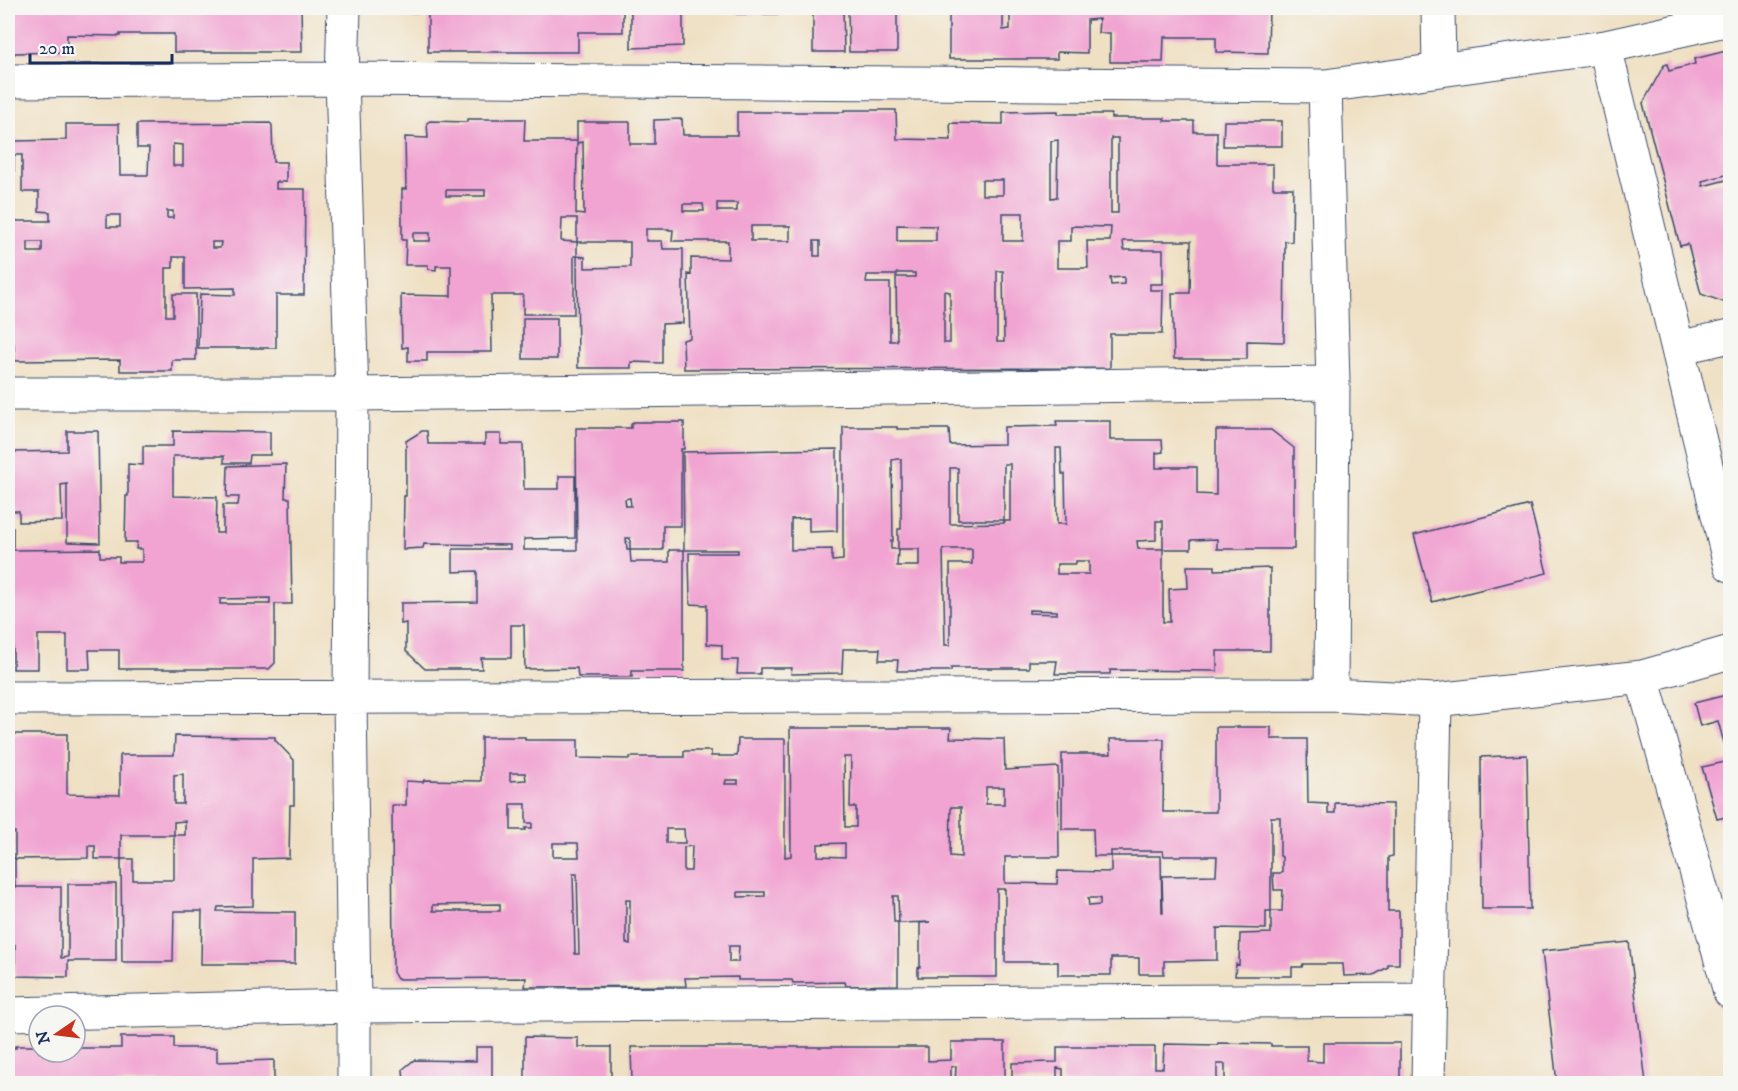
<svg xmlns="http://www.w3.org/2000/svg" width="1738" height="1091" viewBox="0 0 1738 1091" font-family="'IM FELL DW Pica',serif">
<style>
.building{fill:#f1a4d2;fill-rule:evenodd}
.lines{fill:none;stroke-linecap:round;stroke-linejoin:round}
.minor-casing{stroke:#3b4a6d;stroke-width:35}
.minor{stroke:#fff;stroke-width:33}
</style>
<rect width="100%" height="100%" fill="#f6f6f2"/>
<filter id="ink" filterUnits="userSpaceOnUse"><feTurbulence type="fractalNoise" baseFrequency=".0167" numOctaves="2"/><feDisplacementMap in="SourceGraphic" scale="12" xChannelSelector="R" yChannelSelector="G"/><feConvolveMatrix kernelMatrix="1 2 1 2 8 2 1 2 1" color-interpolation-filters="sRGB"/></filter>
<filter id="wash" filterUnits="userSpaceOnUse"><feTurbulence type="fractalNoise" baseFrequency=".008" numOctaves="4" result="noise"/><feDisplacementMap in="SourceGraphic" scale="24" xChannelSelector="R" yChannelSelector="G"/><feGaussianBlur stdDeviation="1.35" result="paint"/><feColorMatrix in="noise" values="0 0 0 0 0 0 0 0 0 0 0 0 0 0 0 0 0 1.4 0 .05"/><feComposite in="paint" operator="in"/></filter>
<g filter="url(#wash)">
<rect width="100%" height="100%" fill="#efe0c3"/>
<g id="blocks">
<path class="building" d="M8 8H301L302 52H174V34H120V36L67 35V52L15 53 14 55H8Z
M405 8H623V32H578V52H428V12L405 13Z
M631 8H683V46L631 48Z
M737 8H790V14H737Z
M813 8H843L844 52H813Z
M848 8H897V52H849Z
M949 8H1003V30L1010 29V8H1269L1268 53 1216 52V37H1164L1163 62H1110V33H1098L1099 19 1087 20V53L1057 52V59H949Z
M1730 50V174L1702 181 1703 186 1730 179V301L1726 303 1701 294 1688 244 1680 246 1643 103 1664 65 1667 64 1669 71 1695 64 1694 59Z
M844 110H896L897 139 951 140 950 123 1003 124V112L1058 111V114H1111V118H1165L1164 121H1194V132H1217V164H1273V188H1293L1292 242 1285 241 1284 342 1247 341V359H1174L1172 293H1190L1191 241H1123L1124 250H1163V284H1150V290H1163L1162 334H1110V368L684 369 683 340 690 338 688 274 691 275V258L728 259V241H672L673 230H669V229H646V241H662L663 249H683V323L662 324V363L631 362V368H578L577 256 585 257V268L630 267V242H577V218H562L561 241 577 242V256H574V314H523V295H491L492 352H427V361H408V347L402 348 401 295 451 296V266H436V270L428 269V265H405L406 240H402V189H406L405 137 428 138 427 123 430 121 467 122V119H525L524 141H577V122H630V144H654V120L682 119 683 135H737V112H844ZM1111 138H1118V213H1111ZM1058 140 1057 197 1051 198V141ZM583 142 584 215 576 214 577 143ZM982 180H1003V195H982ZM446 190H485V196H446ZM717 203H737V211H717ZM683 204H703L704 211H683ZM1003 213H1023V241H1003ZM897 225 936 226V241H897ZM751 226H790V241H751ZM1071 226 1111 227 1110 241H1087L1088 268H1057V241H1071ZM413 233H430V241H413ZM814 241H820V256H814ZM997 271H1003L1004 342H997ZM897 273H915V277H896L897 341H890V283H866L867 275H897ZM1124 277V284L1111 285 1110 278ZM944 291 950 292V343H944Z
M1224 121H1282V146H1223Z
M270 123 272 125 273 162H286V182H276V189H305L304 295H276V348H198L200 294 235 295V288L185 289V257H173V268H166V316H173V294H196V360H172V371H120V360L15 361 14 344H8V258H14L15 221H50V212L39 211V192H22V155H14V208H8V124H14V141L66 140V124H119L120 175H148L149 148H137V124ZM173 144 183 145V166H173ZM167 211H173V218H167ZM107 215H120V227H107ZM28 242H42V252H28ZM212 242H221L220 248H212Z
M523 318H557V359H523Z
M1056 421H1110V440H1162L1163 452 1156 453V468H1163L1162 467H1197V494L1216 495V430H1271L1294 448V549H1217V539L1191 540V549H1163V521H1156V540L1137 541 1138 549H1163V622H1170L1169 589 1188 588 1187 566H1215V570L1270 568V651H1217V671L1110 670V674H1055L1057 661H1029V668H951V671H897L898 660H879L880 649H843L842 673 791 674 792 668H760V674H737L738 660H722V645L707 644V605L690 604 689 553H738V550H684V671H632V677H578L577 668 525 669 524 625H511V658H481L482 669H425L406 651V623L401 624V603L477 602V571L453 572V549H510V545L424 544 423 548 406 549V550H403L404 496H406V441L422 431H427L428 444H485V434H501V444H523L524 489H559V476H575V538L524 539V550H577L576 428H631V425L633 422H684V449H681V526H663V550H630V538H626L627 550H630L631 562H669V550H684L683 452 837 449V531L809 532V518L791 519V550L832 549V561L843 560V427H897V429H949L950 445 1004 444V427L1057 426ZM1056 448H1061L1062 474H1065L1066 524H1057ZM897 459H901V529H898V549H919V566H897L898 549H891V541H893L892 460ZM1004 464H1010V521H1004V523L950 524V468H958V520H1004ZM630 498 631 506H626L625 499ZM943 549H972V564H950V645H945ZM1076 561H1089V574H1057V564H1076ZM1029 610 1057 611V614L1029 613Z
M67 431H98L100 543 67 542V484L61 485 62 521 19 522V511H8V449H13V452L67 451Z
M173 431 270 432V455H250L249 463H224V456H173V496L217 497 216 533H223V505H238L239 497H227L228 466 286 464 285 498H290L292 604H275V663L269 669H119V650H89L90 669H67V635H38V669H13V600H8V529L13 528V550L100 549V557H119V562H142V549H136L137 542H125L126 496H128V464L143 465V446H173ZM270 598V604H220V599Z
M1530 505 1547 573 1432 602 1414 535Z
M1730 694V742L1724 743 1718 721 1700 726 1694 703Z
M1216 727H1271V739H1307L1308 803 1328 804V813H1335V803L1393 804V856L1388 857V911H1399V964H1388V967L1374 975 1344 976 1343 964H1303L1302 967H1292V976H1235L1236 964 1239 965 1240 934 1271 933V911H1282L1283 890H1274L1273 873H1282V857L1280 856V817H1271V911H1266V929L1217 928V960L1164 961V974H1139V958H1111V975H1058V962H1005V889H997V977H918V968L920 967V923L930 922 899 923 898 896H893L894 922H898V985L846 986 845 982 793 983 792 980H738V977L685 978 686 986 525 987 526 978 397 979 393 972 392 805H406V781L423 782 424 780 481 781V737H525V740H578V758L630 759V757H684V751H711V756H737L738 739H785V857L791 856 790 728H951L950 738 1004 739 1005 770 1058 767 1059 857H1005V883L1057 884 1058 871 1111 872V856H1161L1162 913H1163L1162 876 1216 875 1217 856H1164L1163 851H1111V856H1094L1093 829H1062V754H1111L1110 739H1164L1163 812H1216ZM844 757H851L850 807H856V827H845ZM510 773H525L526 780 510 781ZM726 780H738V784H725ZM986 787H1004V804H986ZM511 804H526V823H532V828H525L526 830H511ZM951 807H961V857L950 856ZM666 829H684L685 843H666ZM553 843H578L579 857H553ZM845 843V857L818 856V844ZM692 846 691 871H684V847ZM573 874H577L579 954H575ZM738 892H765V896L738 897ZM1088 898H1100V905L1089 906ZM626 900H630V944L626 943ZM500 904V911H433V905ZM729 946H739L738 962H729Z
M8 734H67V794L120 795V755H174L175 736 275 737V740L294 760V805H290L289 858 253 859V906L218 907 217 911 295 912V964H201L202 911H174L173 962H122L121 859H95V846H88V858L15 859V887H61V958L68 957V884H116V961H68V977L15 976V945H8V858H15V832H8ZM183 774V804H174V775ZM185 821V835H174V880H133V859H121V835H174V822Z
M1527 755 1530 909H1482L1481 757Z
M1730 761V816L1717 819 1702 767Z
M1730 831V846L1726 832Z
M1629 942 1646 1083H1557L1542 951Z
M121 1037H174V1048H217V1062L274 1060V1083H8V1048H16L15 1046H39V1052H75V1045H79L78 1048H121Z
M525 1037 578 1038V1047H611V1083H525Z
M951 1042H1005V1083H955L956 1066 951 1067V1083H632L631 1047H928V1061L951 1060Z
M1218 1043 1271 1044V1046H1307V1061L1323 1062V1043H1400V1083H1323V1082L1318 1083H1225V1064H1217V1083H1063V1069L1057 1068V1083H1012V1063L1057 1062V1047H1155V1068H1163L1164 1044 1217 1045Z
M476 1047H492V1083H404L403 1069 414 1060 476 1061Z"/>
</g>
</g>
<g filter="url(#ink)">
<use href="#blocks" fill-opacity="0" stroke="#3b4a6d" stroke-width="1.5"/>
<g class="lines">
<g class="minor-casing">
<path id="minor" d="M344 8 342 79 352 394 350 697 354 1006V1084
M1438 8 1439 70
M1605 47 1730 19
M8 81 342 79 1325 86 1333 383 1331 695
M1325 86 1605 47 1730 565
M1678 348 1730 336
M8 394H352L1333 383
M1642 677 1730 652
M8 698 1331 695 1435 700 1428 1084
M1435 700 1642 677 1730 992
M8 1014 354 1006 1429 1000"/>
</g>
<use href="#minor" class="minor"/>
</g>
</g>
<rect width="1738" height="1091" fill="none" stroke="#f6f6f2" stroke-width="30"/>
<g transform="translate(57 1034) rotate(256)"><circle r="28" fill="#f6f6f2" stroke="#9ea6b7" stroke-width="1.5"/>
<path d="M0-4.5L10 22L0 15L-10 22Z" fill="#c8321e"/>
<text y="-9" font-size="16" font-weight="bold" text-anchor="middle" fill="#1b2f5e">N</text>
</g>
<path d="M30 54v9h142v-9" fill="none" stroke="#1b2f5e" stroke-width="3"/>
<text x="39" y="54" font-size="18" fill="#1b2f5e" stroke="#f6f6f2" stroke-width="4.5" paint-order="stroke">20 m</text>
</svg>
